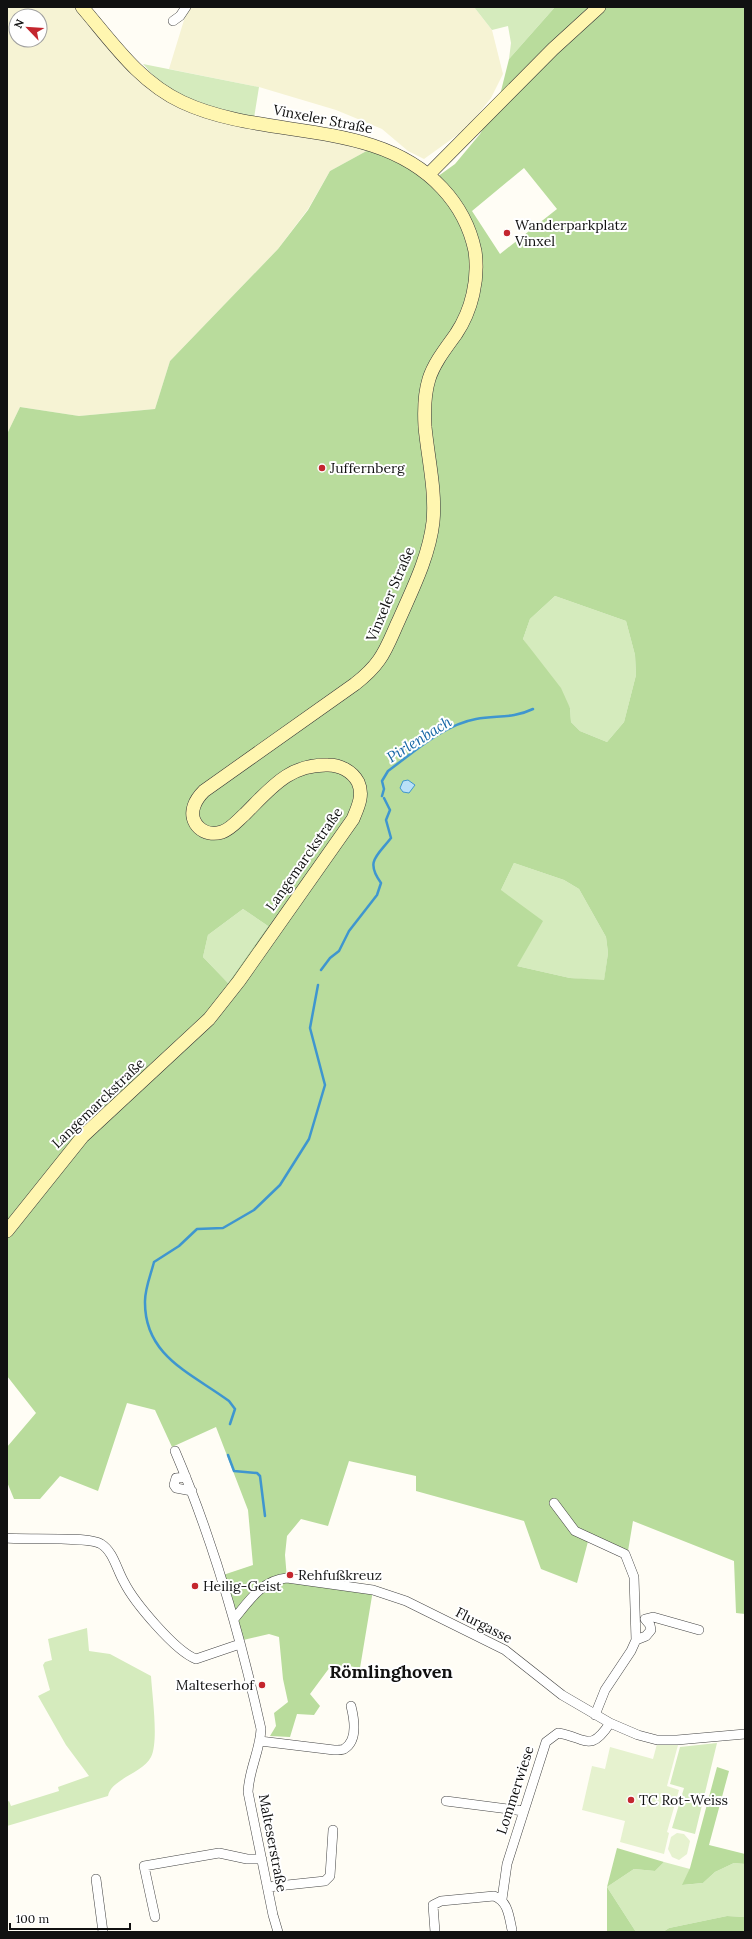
<svg xmlns="http://www.w3.org/2000/svg" width="752" height="1939" viewBox="0 0 752 1939" font-family="Lora,serif">
<style>
.farmland{fill:#f6f3d4;fill-rule:evenodd}
.green{fill:#d5ebbd}
.forest{fill:#b9dc9c;fill-rule:evenodd}
.pitch{fill:#e6f2cf}
.water{fill:#b9e0f7;stroke:#3f96cf}
.lines{fill:none;stroke-linecap:round;stroke-linejoin:round}
.stream{stroke:#3f96cf;stroke-width:2.5}
.minor-casing{stroke:#444;stroke-width:10}
.secondary-casing{stroke:#333;stroke-width:14}
.minor{stroke:#fff;stroke-width:9}
.secondary{stroke:#fff6b0;stroke-width:13}
.poi-dot{fill:#c4262e;stroke:#fff;stroke-width:1.5}
.labels{text-anchor:middle;dominant-baseline:central;stroke-width:4;stroke-linejoin:round;paint-order:stroke}
.street-label{font-size:14px;fill:#111;stroke:#fff}
.poi-label{font-size:14px;fill:#111;stroke:#fff;text-anchor:start}
.water-label{font-size:15px;font-style:italic;fill:#1768a6;stroke:#fff}
.district-label{font-size:18px;font-weight:bold;fill:#111;stroke:#fff}
</style>
<rect width="100%" height="100%" fill="#fffdf5"/>
<path class="farmland" d="M7 7H76L174 102 372 148 330 171 308 209 278 249 170 361 155 409 79 416 20 407 7 434ZM16 16H40V40H16Z
M188 7H474L492 30 503 74 491 98 467 128 424 159 408 151 382 129 336 110 259 87 169 69Z"/>
<path class="green" d="M474 7H555L509 59 511 43 508 26 492 30Z
M143 64 259 87 254 118C222 109 182 101 156 78 151 74 148 69 143 64Z
M555 596 626 621 635 655 636 675 624 722 607 742 580 731 571 722 570 708 523 639 530 619Z
M514 863 564 880 579 889 606 937 608 953 604 981 570 978 517 966 501 890Z
M243 909 268 926 228 983 203 957 208 935Z
M87 1628 89 1651 110 1654 151 1676C152 1695 159 1741 151 1757 143 1773 111 1779 108 1796L7 1826V1802L9 1801 11 1806 59 1791 58 1787 89 1776 66 1745 38 1696 50 1690 43 1665 45 1662 52 1660 48 1639Z
M717 1743 695 1834 672 1828 684 1788 670 1784 680 1747Z
M664 1862 690 1869 683 1885 703 1883 715 1872 734 1863 745 1864V1917L727 1916 669 1928 663 1932H636L607 1887 634 1869 655 1871Z"/>
<path class="forest" d="M555 7H745V1614L736 1613 734 1561 633 1521 628 1551 590 1534 577 1583 541 1569 524 1521 416 1491V1476L349 1461 328 1526 301 1519 287 1536 285 1555 287 1579 373 1590 360 1668 349 1666 330 1667 310 1694 320 1706 314 1715 297 1714 290 1737 270 1736 276 1726 274 1713 288 1702 283 1679 279 1637 269 1634 239 1641 223 1575 253 1565 248 1510 216 1427 172 1447 155 1410 127 1403 98 1491 60 1476 40 1499H14L7 1482V1447L36 1413 7 1376V434L20 407 79 416 155 409 170 361 278 249 308 210 330 171 372 148 399 159 430 182 455 164 480 134 498 103 509 59ZM524 168 557 209 500 254 472 211ZM555 596 626 621 635 655 636 675 624 722 607 742 580 731 571 722 570 708 561 688 523 639 530 619ZM514 863 564 880 579 889 606 937 608 953 604 980 570 978 517 966 543 921 501 890ZM243 909 268 926 228 983 203 957 208 935Z
M717 1767 729 1771 709 1845 745 1854V1864L734 1863 715 1872 703 1883 682 1885 690 1868Z
M617 1848 664 1862 655 1871 634 1869 607 1887 636 1932H607V1887Z
M727 1916 745 1917V1932H663L669 1928Z"/>
<path class="pitch" d="M657 1744 678 1745 667 1786 679 1790 667 1832 669 1833 664 1854 620 1842 625 1821 582 1810 592 1766 605 1769 610 1747 653 1759Z
M677 1833 684 1834 690 1841 687 1854 679 1860 672 1857 668 1849 671 1837Z"/>
<path class="water" d="M408 780 415 785 409 793 403 792 400 788 403 781Z"/>
<g class="lines">
<path class="stream" d="M382 796 384 789 382 781 388 771C414 752 443 725 476 719 497 715 512 719 533 709
M321 970 330 958 339 951 349 931 377 895 381 883C365 861 377 856 391 838L386 820 390 810 384 798
M230 1424 235 1409 229 1401C191 1373 144 1356 145 1301 145 1288 151 1274 154 1262L179 1246 197 1229 223 1228 254 1210 280 1185 309 1139 325 1085 310 1028 318 985
M228 1455 234 1471 257 1473 260 1476 265 1516"/>
<g class="minor-casing">
<path id="minor" d="M173 21 180 16 186 7
M175 1451C213 1540 240 1634 261 1729 260 1751 249 1769 248 1792L273 1915 278 1932
M186 1477 176 1478 174 1485 176 1488 192 1491
M554 1503 575 1531 625 1554 634 1577 636 1640 631 1651 605 1690 595 1715
M7 1538C25 1540 89 1536 101 1544 113 1551 117 1570 124 1582 134 1602 175 1651 196 1659L240 1644
M234 1619C249 1601 262 1580 287 1578L373 1590 406 1601 505 1650 562 1695 610 1723 638 1735 657 1740H677L745 1734
M636 1640 646 1636 651 1630 650 1625 645 1619 653 1617 699 1630
M260 1741 334 1750C337 1750 342 1750 344 1749 358 1741 354 1718 351 1706
M446 1801 523 1811
M96 1879 103 1932
M268 1887 325 1881 330 1876 333 1830
M502 1899 507 1864 546 1742 558 1733C585 1737 590 1754 610 1723
M155 1917 144 1866 219 1853 247 1859H262
M435 1932 433 1905 441 1901 494 1896C508 1901 509 1916 512 1930"/>
</g>
<g class="secondary-casing">
<path id="secondary" d="M428 175 553 49 599 7
M7 1231 83 1136 209 1019 239 981 353 819C358 807 364 795 358 782 352 771 340 765 328 765 289 764 271 788 245 814 238 820 231 829 222 832 204 838 188 823 194 806 196 800 200 795 204 791L355 684C364 677 372 670 379 660 387 649 392 635 398 622 412 590 429 557 433 522 436 491 428 458 425 427 424 410 424 395 429 379 434 363 446 348 456 334 472 310 479 279 475 251 470 227 459 206 442 188 376 117 265 141 182 102 139 82 112 42 82 7"/>
</g>
<use href="#minor" class="minor"/>
<use href="#secondary" class="secondary"/>
</g>
<g class="poi-dot">
<circle cx="507" cy="233" r="4"/>
<circle cx="322" cy="468" r="4"/>
<circle cx="290" cy="1575" r="4"/>
<circle cx="195" cy="1586" r="4"/>
<circle cx="262" cy="1685" r="4"/>
<circle cx="631" cy="1800" r="4"/>
</g>
<g class="labels">
<g class="street-label">
<text transform="translate(323 119) rotate(11)">Vinxeler Straße</text>
<text transform="translate(390 594) rotate(-67)">Vinxeler Straße</text>
<text transform="translate(304 859) rotate(-55)">Langemarckstraße</text>
<text transform="translate(98 1103) rotate(-44)">Langemarckstraße</text>
<text transform="translate(484 1625) rotate(27)">Flurgasse</text>
<text transform="translate(515 1790) rotate(-72)">Lommerwiese</text>
<text transform="translate(273 1843) rotate(79)">Malteserstraße</text>
</g>
<g class="poi-label">
<text x="515" y="225">Wanderparkplatz<tspan x="515" dy="16">Vinxel</tspan></text>
<text x="330" y="468">Juffernberg</text>
<text x="298" y="1575">Rehfußkreuz</text>
<text x="203" y="1586">Heilig-Geist</text>
<text x="254" y="1685" text-anchor="end">Malteserhof</text>
<text x="639" y="1800">TC Rot-Weiss</text>
</g>
<g class="water-label">
<text transform="translate(419 739) rotate(-32)">Pirlenbach</text>
</g>
<g class="district-label">
<text x="391" y="1671">Römlinghoven</text>
</g>
</g>
<rect width="752" height="1939" fill="none" stroke="#111111" stroke-width="16"/>
<g transform="translate(28 28) rotate(295)"><circle r="19" fill="#ffffff" stroke="#a0a0a0"/>
<path d="M0-3L7 15L0 10L-7 15Z" fill="#c4262e"/>
<text y="-6" font-size="11" font-weight="bold" text-anchor="middle" fill="#111111">N</text>
</g>
<path d="M10 1923v6h120v-6" fill="none" stroke="#111111" stroke-width="2"/>
<text x="16" y="1923" font-size="12" fill="#111111" stroke="#ffffff" stroke-width="3" paint-order="stroke">100 m</text>
</svg>
